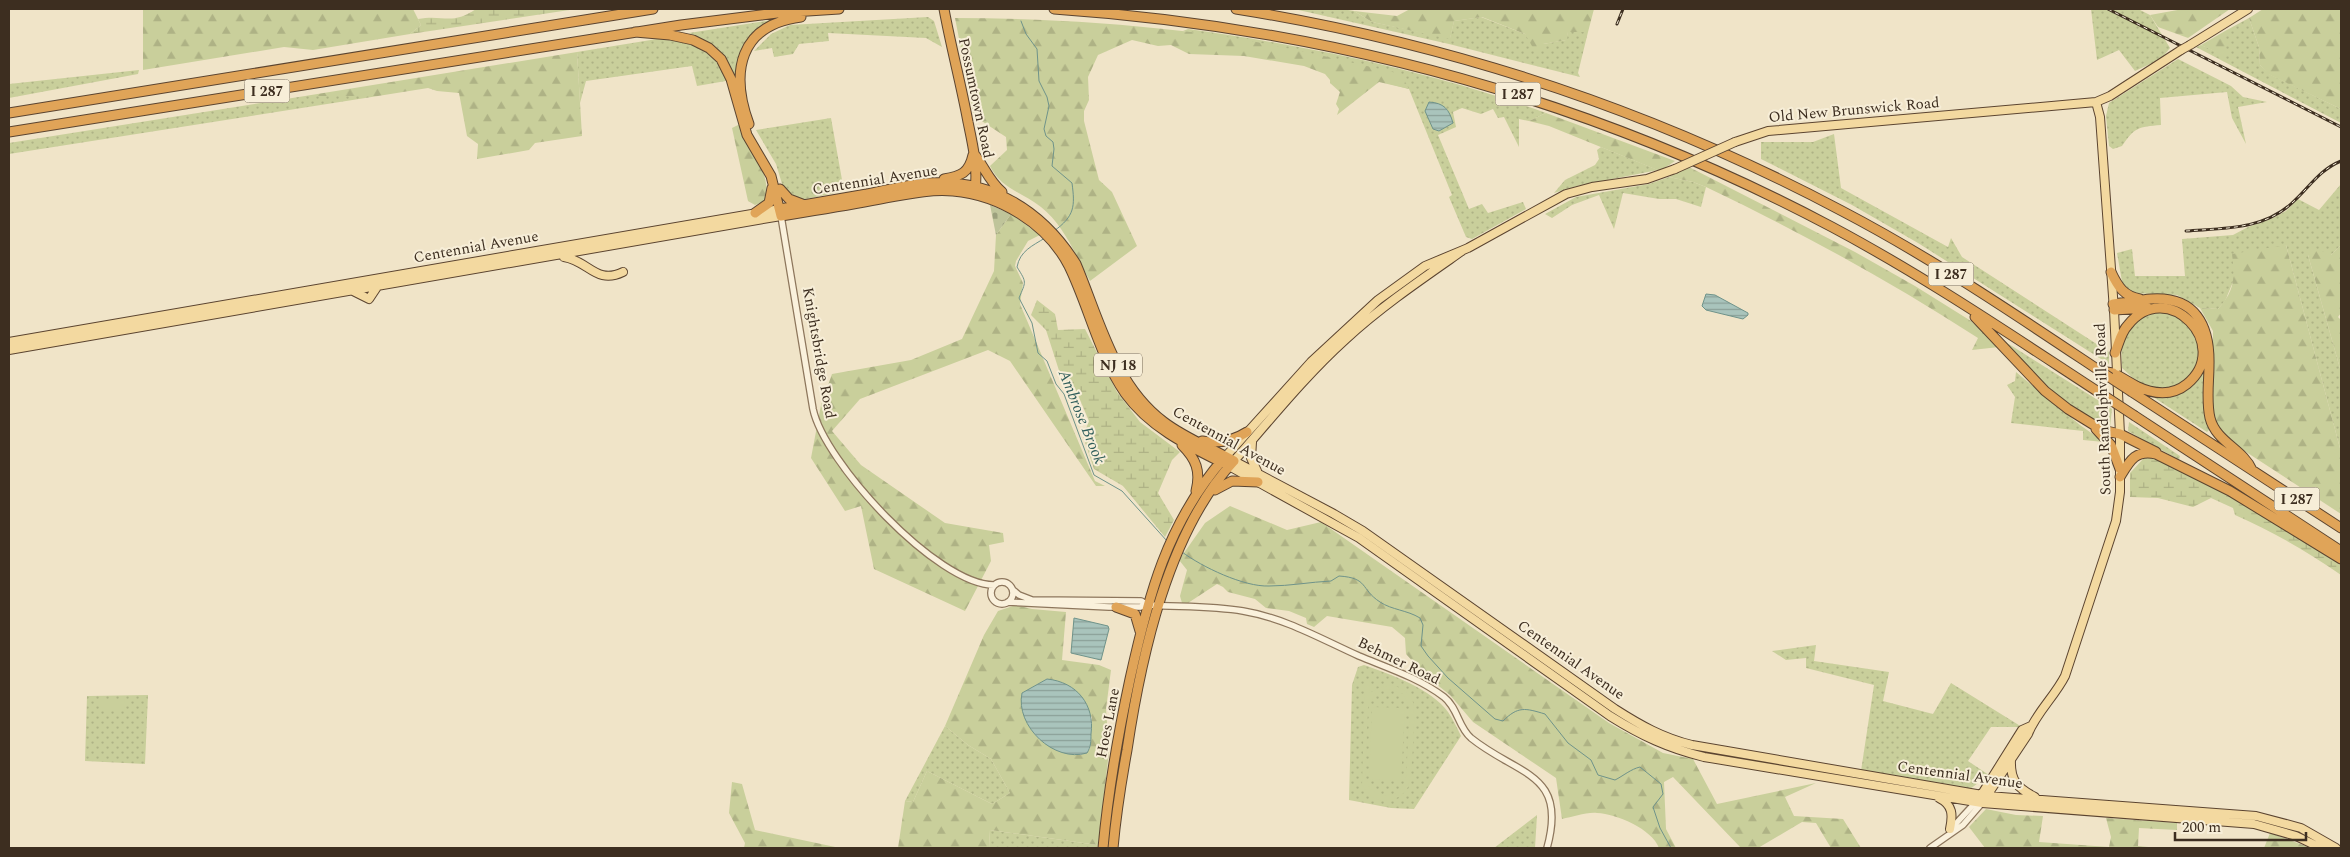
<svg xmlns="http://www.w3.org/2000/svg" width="2350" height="857" viewBox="0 0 2350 857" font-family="Spectral,serif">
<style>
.green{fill:url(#green-dots)}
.forest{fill:url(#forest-firs);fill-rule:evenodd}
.wetland{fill:url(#wetland-marsh)}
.cemetery{fill:url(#cemetery-stones)}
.pitch{fill:#c9cf9b;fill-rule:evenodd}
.water{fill:url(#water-rules);stroke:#6f938a}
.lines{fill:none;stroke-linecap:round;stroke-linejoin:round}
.stream{stroke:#6f938a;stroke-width:1}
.minor-casing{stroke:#8d765c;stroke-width:8}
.major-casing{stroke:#5b4430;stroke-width:10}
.highway-casing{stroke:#5b4430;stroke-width:11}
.minor{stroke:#faf1dc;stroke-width:5.5}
.major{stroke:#f3d9a0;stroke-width:8}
.highway{stroke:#e0a458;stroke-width:9}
.rail-casing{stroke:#3d2e20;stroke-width:3}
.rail{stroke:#f7eed8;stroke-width:1;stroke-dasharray:4;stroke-linecap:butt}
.major-bridge-casing{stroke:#5b4430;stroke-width:10;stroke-linecap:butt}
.highway-bridge-casing{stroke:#5b4430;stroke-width:11;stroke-linecap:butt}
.major-bridge{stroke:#f3d9a0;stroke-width:8}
.highway-bridge{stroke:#e0a458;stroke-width:9}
.labels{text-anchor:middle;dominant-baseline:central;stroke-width:4;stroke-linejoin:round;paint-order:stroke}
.shield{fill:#f7eed8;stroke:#756857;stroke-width:1}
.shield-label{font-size:14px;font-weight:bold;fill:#3d2e20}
.street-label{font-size:15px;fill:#3d2e20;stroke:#f7eed8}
.water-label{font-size:16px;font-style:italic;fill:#2f5d5a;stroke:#f7eed8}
</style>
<defs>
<pattern id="green-dots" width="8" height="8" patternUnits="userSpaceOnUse" patternTransform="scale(1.25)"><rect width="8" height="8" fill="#c9cf9b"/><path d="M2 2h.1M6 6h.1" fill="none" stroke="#aeb285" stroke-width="1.8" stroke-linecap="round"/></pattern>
<pattern id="forest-firs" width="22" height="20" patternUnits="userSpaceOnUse" patternTransform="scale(1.25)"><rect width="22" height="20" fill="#c9cf9b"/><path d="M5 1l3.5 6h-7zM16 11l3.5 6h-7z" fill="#aeb285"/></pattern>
<pattern id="wetland-marsh" width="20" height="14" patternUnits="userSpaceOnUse" patternTransform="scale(1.25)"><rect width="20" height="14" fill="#c9cf9b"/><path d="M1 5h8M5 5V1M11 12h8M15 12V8" fill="none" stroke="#aeb285"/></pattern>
<pattern id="cemetery-stones" width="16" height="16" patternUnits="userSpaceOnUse" patternTransform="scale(1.25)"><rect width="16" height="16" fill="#bfc49a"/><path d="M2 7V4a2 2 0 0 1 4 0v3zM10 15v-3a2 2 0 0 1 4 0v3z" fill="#9ca07d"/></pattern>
<pattern id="water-rules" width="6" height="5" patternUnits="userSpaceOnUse" patternTransform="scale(1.25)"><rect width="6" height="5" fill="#a9c4bc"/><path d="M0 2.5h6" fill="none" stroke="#8ba098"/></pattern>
</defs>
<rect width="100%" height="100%" fill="#f0e4c8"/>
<path class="green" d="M1294 9H1342L1354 11 1372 22 1450 38 1454 21 1481 17 1525 34 1543 44 1566 40 1568 32H1588L1578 73 1580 77 1449 44Z
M2091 9H2138L2150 15 2170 48 2161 59 2135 71 2119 50 2097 60Z
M928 17 934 21 942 47 926 38 828 33 829 41 799 44 793 54 774 57 772 48 754 51 771 34 790 25Z
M2249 18 2259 47 2260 65 2269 74 2341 109V123L2196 47 2201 45 2225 55V31Z
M772 20C752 30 744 43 737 63L739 64 737 82C726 58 713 43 689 33Z
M1188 29C1310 46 1430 71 1546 113L1529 121 1519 119V147L1504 117 1498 118 1493 109 1481 114 1462 108 1453 112 1456 127 1438 135 1469 209 1482 204 1488 213 1523 202 1526 209 1472 239 1466 237 1449 197 1452 195 1409 89 1183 31Z
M663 38 700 46 727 72 726 81 697 86 692 66 586 81 580 103 577 52Z
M2178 59 2231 86 2243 97 2267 102 2238 107 2246 144 2232 118 2227 92 2160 98 2161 125C2138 127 2135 127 2122 146L2113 149 2109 146 2106 116 2109 103Z
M139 70 138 74 9 98V84Z
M305 96H378L9 154V143Z
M831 118 844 191 801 200 790 197 783 187 776 164 756 130Z
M1834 134 1841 188 1948 247 1951 238 1962 257 2109 352V364L1918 243 1852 205 1761 159V142H1813Z
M1601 147 1658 170 1577 186 1554 193 1565 180 1595 165 1599 159 1597 150Z
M1669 177 1693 182 1706 187 1701 207 1676 199H1659L1623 193 1614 229 1599 195 1572 205 1552 218 1545 214 1576 197 1649 184Z
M2341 184V245L2331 255H2308L2341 372V452L2286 245 2235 277 2225 301 2218 309 2200 308 2177 295 2131 293 2123 287 2117 253 2132 249 2135 276H2185L2182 239 2233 235 2248 227 2271 219 2286 211 2298 199 2319 210Z
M2158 312C2220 315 2205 403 2150 388 2140 386 2130 375 2122 368 2120 334 2124 322 2158 312Z
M2004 341 2112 409 2110 427C2067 413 2035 372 2004 341Z
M2205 366 2206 414 2209 430 2207 432 2147 393 2154 395 2198 378Z
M2016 372 2080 425 2104 442 2083 440V431L2011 423 2015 397 2007 385 2015 381Z
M2129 422 2180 456 2179 460 2128 431Z
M1816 645 1814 661 1889 672 1883 701 1933 714 1951 683 2022 727H1991L1968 761 1989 775 1970 789 1861 771 1874 685 1806 668V658L1786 660 1772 651Z
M1364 665C1390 674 1432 689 1448 712 1453 719 1457 728 1461 736L1414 809 1391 808 1349 800 1352 685 1358 667Z
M148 695 145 764 85 761 87 696Z
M945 726 968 745 991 759 1010 793 992 804 927 771 913 802 905 801Z
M1537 815 1535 848H1494Z
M990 830 1098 845 1097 848H989Z"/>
<path class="forest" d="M143 9H413L421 25 410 34 313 50 284 47 143 70Z
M1410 9H1594L1588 32H1568L1567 40 1543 44 1536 53 1525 34 1482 17 1454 21 1450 39 1372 22 1354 11 1397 16Z
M2183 9H2230L2188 38 2158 27 2150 15Z
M2263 9H2341V109L2268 74 2260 65 2259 47 2249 18Z
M955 18C1031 18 1107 22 1182 31 1256 39 1329 57 1401 74L1409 89 1379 82 1337 115 1339 109 1336 104 1340 92 1330 83V80L1325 74 1304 66 1244 56 1189 54 1171 45 1158 46 1132 40 1098 55 1088 77 1089 100 1084 111V121L1099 180 1112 192 1137 246 1090 281C1076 256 1064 225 1041 207 1022 192 1001 189 990 166L1007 150 1006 137 974 116Z
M2225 31V56L2201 45Z
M577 52 582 136 535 143 529 150 477 159 478 144 467 136 459 93 437 91 428 88 378 96H305Z
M1546 113 1675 161 1660 171 1549 126 1529 121Z
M740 124C750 144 773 179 765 201L755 205 748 201 732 128Z
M1687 166 1855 252 1915 286 1971 321 1999 347 1972 350 1978 338C1890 281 1800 232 1706 187L1693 182 1669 177Z
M1011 214 1040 235 1028 241 1016 261 1015 266 1023 283 1020 304 1095 481 1105 486H1096L1010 361 988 350 860 399 832 431 861 465 945 523 1003 533 1004 542 989 545 991 561 965 611 874 569 861 506 845 511 811 458 821 405 832 374 911 360 962 339 994 271 996 235Z
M2286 245 2341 452V514L2240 448 2221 430 2213 417V331L2200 308 2218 309C2235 290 2235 278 2232 254Z
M2341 245V313L2338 317 2341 320V372L2308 255 2313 247 2331 255Z
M1230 506 1287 530 1321 522 1609 723 1663 753 1693 759 1717 804 1816 783 1785 797 1794 816 1843 819 1861 848H1831L1816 823 1802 822 1758 848H1741L1673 777 1664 782 1666 829 1676 848H1659C1652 829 1617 814 1597 813 1586 812 1573 817 1562 819L1556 778 1473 722 1450 695 1426 676 1406 654 1405 638 1392 627 1327 616 1314 627 1307 624 1306 618 1289 611 1266 608 1255 599 1228 592 1223 587 1217 584 1188 603H1182L1180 596 1187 570 1179 560 1205 523Z
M1016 605 1032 609 1066 612 1062 660 1099 665 1111 670 1106 709 1109 752 1098 845 990 830 989 848H898L905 801 913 802 927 771 992 804 1010 793 991 759 968 745 945 726 984 635 998 611ZM1047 679 1092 717 1090 749 1081 755C1062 754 1040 745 1030 728 1024 719 1024 703 1022 693Z
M732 782 742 784 755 830 840 848H744L745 843 729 813Z
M1986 809 2016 815 2043 816 2039 842 2109 847 2111 837 2106 818 2177 823V830L2139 828 2138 846 2159 848H1985L1969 827Z
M2270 833 2311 848H2264Z"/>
<path class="wetland" d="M476 9H576L410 34 421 25 418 19C444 14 451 26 476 9Z
M1037 300 1055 314 1058 330 1085 329 1117 392 1140 422 1180 452 1172 460 1158 493 1174 520 1165 537 1123 486 1094 469 1083 436 1089 421 1075 388 1063 383 1046 330 1031 315Z
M2154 456 2239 501 2341 565V575C2307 551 2273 532 2235 515L2233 508 2211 498 2193 507 2158 498 2130 497V473L2145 457Z"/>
<path class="cemetery" d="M990 205 1011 214 996 235Z"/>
<path class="pitch" d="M1365 679 1370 680 1369 694C1383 682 1405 682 1413 702 1416 711 1412 778 1408 787 1404 795 1395 800 1386 801 1375 801 1367 794 1362 785ZM1388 689 1403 694 1410 708 1406 777 1403 786 1397 793 1384 796 1370 789 1365 776 1368 707 1376 693Z
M100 699H125L124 711H100Z
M1372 707 1405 708 1401 781 1369 779Z"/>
<path class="water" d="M1429 102C1444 103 1449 109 1453 123L1439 131 1433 129 1425 111Z
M1706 294 1715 295 1748 313V315L1743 319 1706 310 1702 306Z
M1074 618 1108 626 1109 629 1101 660 1071 653Z
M1047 679C1077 682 1095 705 1091 734 1091 741 1091 747 1087 753 1054 763 1015 726 1022 693Z"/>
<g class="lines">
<path class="stream" d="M1021 21 1026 34 1037 49 1039 81 1047 97 1049 106 1044 129 1046 136 1053 142 1054 149 1052 166 1072 183C1075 206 1075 216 1054 231
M1045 238C1032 246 1020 251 1017 267 1027 283 1026 281 1019 298L1032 323 1038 353 1047 361 1056 384 1064 394 1094 475 1122 491 1167 541
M1182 552C1202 567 1244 587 1269 586 1290 586 1310 582 1331 581L1339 576C1369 578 1360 589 1380 602 1392 610 1407 610 1420 618L1423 625 1421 646 1428 656 1448 678 1495 719 1503 721C1518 706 1525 708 1545 714L1568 743 1591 760 1598 775 1615 780C1623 776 1631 769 1640 767L1661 784 1663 794 1653 807 1660 828 1671 848"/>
<g class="minor-casing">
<path id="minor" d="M781 216 813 409C824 462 937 585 994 585
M991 593a11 11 0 1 1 22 0a11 11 0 1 1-22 0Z
M1013 590 1019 595 1032 600 1141 601 1148 605
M1008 602 1109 607H1140L1148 605C1179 607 1212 606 1243 611 1285 618 1321 639 1359 656 1388 668 1419 678 1444 697 1458 708 1458 727 1471 738 1518 776 1568 772 1547 848
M1950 830 1976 802
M1930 848 1963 825 1982 803"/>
</g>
<g class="major-casing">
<path id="major" d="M2190 45 2248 9
M1735 142 1768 131 2096 102 2110 96 2181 50
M1462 251C1422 279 1382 306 1346 339 1305 376 1270 420 1234 461L1334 514 1363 531 1615 709C1640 725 1663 738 1692 745L1988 796 2256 816 2301 828 2336 848
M564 257C589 261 596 285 623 272
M353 291 369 299 377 287
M9 342 780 209
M9 350 781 216
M1252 442 1251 458 1257 471
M1226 456 1311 362 1378 300 1425 266 1468 248 1566 194 1592 187 1647 179 1675 169
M1229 466 1359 538 1610 716C1642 736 1668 748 1704 757L1982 803 2254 824 2296 836 2321 848
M2011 760C2010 780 2017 788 2035 797
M1980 797 2022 730 2031 726
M1986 797 2028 734C2036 713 2055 696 2065 676L2116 521 2120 492V434L2114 310 2100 117 2096 102
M1939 798C1953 805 1953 815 1950 829"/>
</g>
<g class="highway-casing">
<path id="highway" d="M944 9C951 47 961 84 968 122 973 146 978 167 975 191
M1054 9C1328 28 1589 98 1832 227 1926 277 2014 337 2103 395
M1236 9C1448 43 1652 110 1842 211 1932 258 2016 315 2100 371L2113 373
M635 32 670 35 693 40 709 48 721 59 731 79 747 135 771 176 781 216C816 210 851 205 885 198 908 194 930 189 953 191 999 195 1047 223 1069 266 1089 307 1099 355 1125 393 1151 429 1191 447 1229 466
M9 113 653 9
M749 124C730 72 739 25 801 17
M9 132 681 25 777 13 839 9
M975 155C985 168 989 181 1002 192
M944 179C961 176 969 173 973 155
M780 189 789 199 802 204
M780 209C809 204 838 199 867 194 886 190 907 185 927 183 991 178 1043 211 1076 264 1099 318 1114 385 1164 422 1185 438 1211 448 1234 461 1168 531 1141 657 1127 750 1121 783 1116 815 1113 848
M755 213 769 203 772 188
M2111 272C2118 287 2124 296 2140 299
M2113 304C2126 303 2138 300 2151 299 2195 296 2210 325 2209 365 2209 382 2206 401 2210 418 2216 442 2243 449 2252 470
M2114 310 2148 308
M1975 317 2045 391 2068 409 2102 430 2120 434 2156 452
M2115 353C2119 343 2121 332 2128 325 2167 276 2234 345 2187 384 2171 397 2153 394 2136 386
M2132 392 2341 528
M2135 416 2341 551
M2096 429 2111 445 2120 469
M1202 441C1219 444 1233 441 1247 432
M1182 445C1196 459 1201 471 1196 491
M2120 477C2129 462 2135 449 2156 454L2230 491 2341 559
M1215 490 1232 481 1258 482
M1116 607 1135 614 1140 631
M1103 848C1108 792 1118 735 1130 679 1148 597 1167 523 1224 458"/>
</g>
<use href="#minor" class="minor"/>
<use href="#major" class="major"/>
<use href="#highway" class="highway"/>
<g class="rail-casing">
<path id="rail" d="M2108 9 2341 127
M1617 24 1623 9
M2186 231C2223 228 2263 230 2292 203 2309 188 2319 170 2341 161"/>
</g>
<use href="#rail" class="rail"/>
<g class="major-bridge-casing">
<path id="major-bridge" d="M2181 50 2190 45
M1675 169 1735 142"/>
</g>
<g class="highway-bridge-casing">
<path id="highway-bridge" d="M2100 371 2132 392
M2117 375 2136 386
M2103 395 2135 416"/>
</g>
<use href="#major-bridge" class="major-bridge"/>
<use href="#highway-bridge" class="highway-bridge"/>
</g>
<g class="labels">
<g class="shield">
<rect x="244.5" y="79.5" width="45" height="23" rx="4"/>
<rect x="1495.5" y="82.5" width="45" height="23" rx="4"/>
<rect x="1928.5" y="262.5" width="45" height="23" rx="4"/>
<rect x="1094" y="353.5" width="48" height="23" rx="4"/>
<rect x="2274.5" y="487.5" width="45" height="23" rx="4"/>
</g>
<g class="shield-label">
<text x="267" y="91">I 287</text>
<text x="1518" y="94">I 287</text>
<text x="1951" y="274">I 287</text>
<text x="1118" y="365">NJ 18</text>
<text x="2297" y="499">I 287</text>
</g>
<g class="street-label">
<text transform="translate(976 98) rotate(78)">Possumtown Road</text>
<text transform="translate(1854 110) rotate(-5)">Old New Brunswick Road</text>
<text transform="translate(875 180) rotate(-9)">Centennial Avenue</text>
<text transform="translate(476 247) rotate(-10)">Centennial Avenue</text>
<text transform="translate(819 353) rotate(80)">Knightsbridge Road</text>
<text transform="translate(2103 409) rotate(-92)">South Randolphville Road</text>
<text transform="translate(1229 441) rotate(29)">Centennial Avenue</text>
<text transform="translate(1571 660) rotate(35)">Centennial Avenue</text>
<text transform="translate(1399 661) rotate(26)">Behmer Road</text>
<text transform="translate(1108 723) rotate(-79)">Hoes Lane</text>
<text transform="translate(1960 775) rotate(8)">Centennial Avenue</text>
</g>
<g class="water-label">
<text transform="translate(1082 417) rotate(68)">Ambrose Brook</text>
</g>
</g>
<rect width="2350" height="857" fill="none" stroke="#3d2e20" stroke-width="20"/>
<path d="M2175 832v8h131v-8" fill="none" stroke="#3d2e20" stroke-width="2.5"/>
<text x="2182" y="832" font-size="15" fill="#3d2e20" stroke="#f7eed8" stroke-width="4" paint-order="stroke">200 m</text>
</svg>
